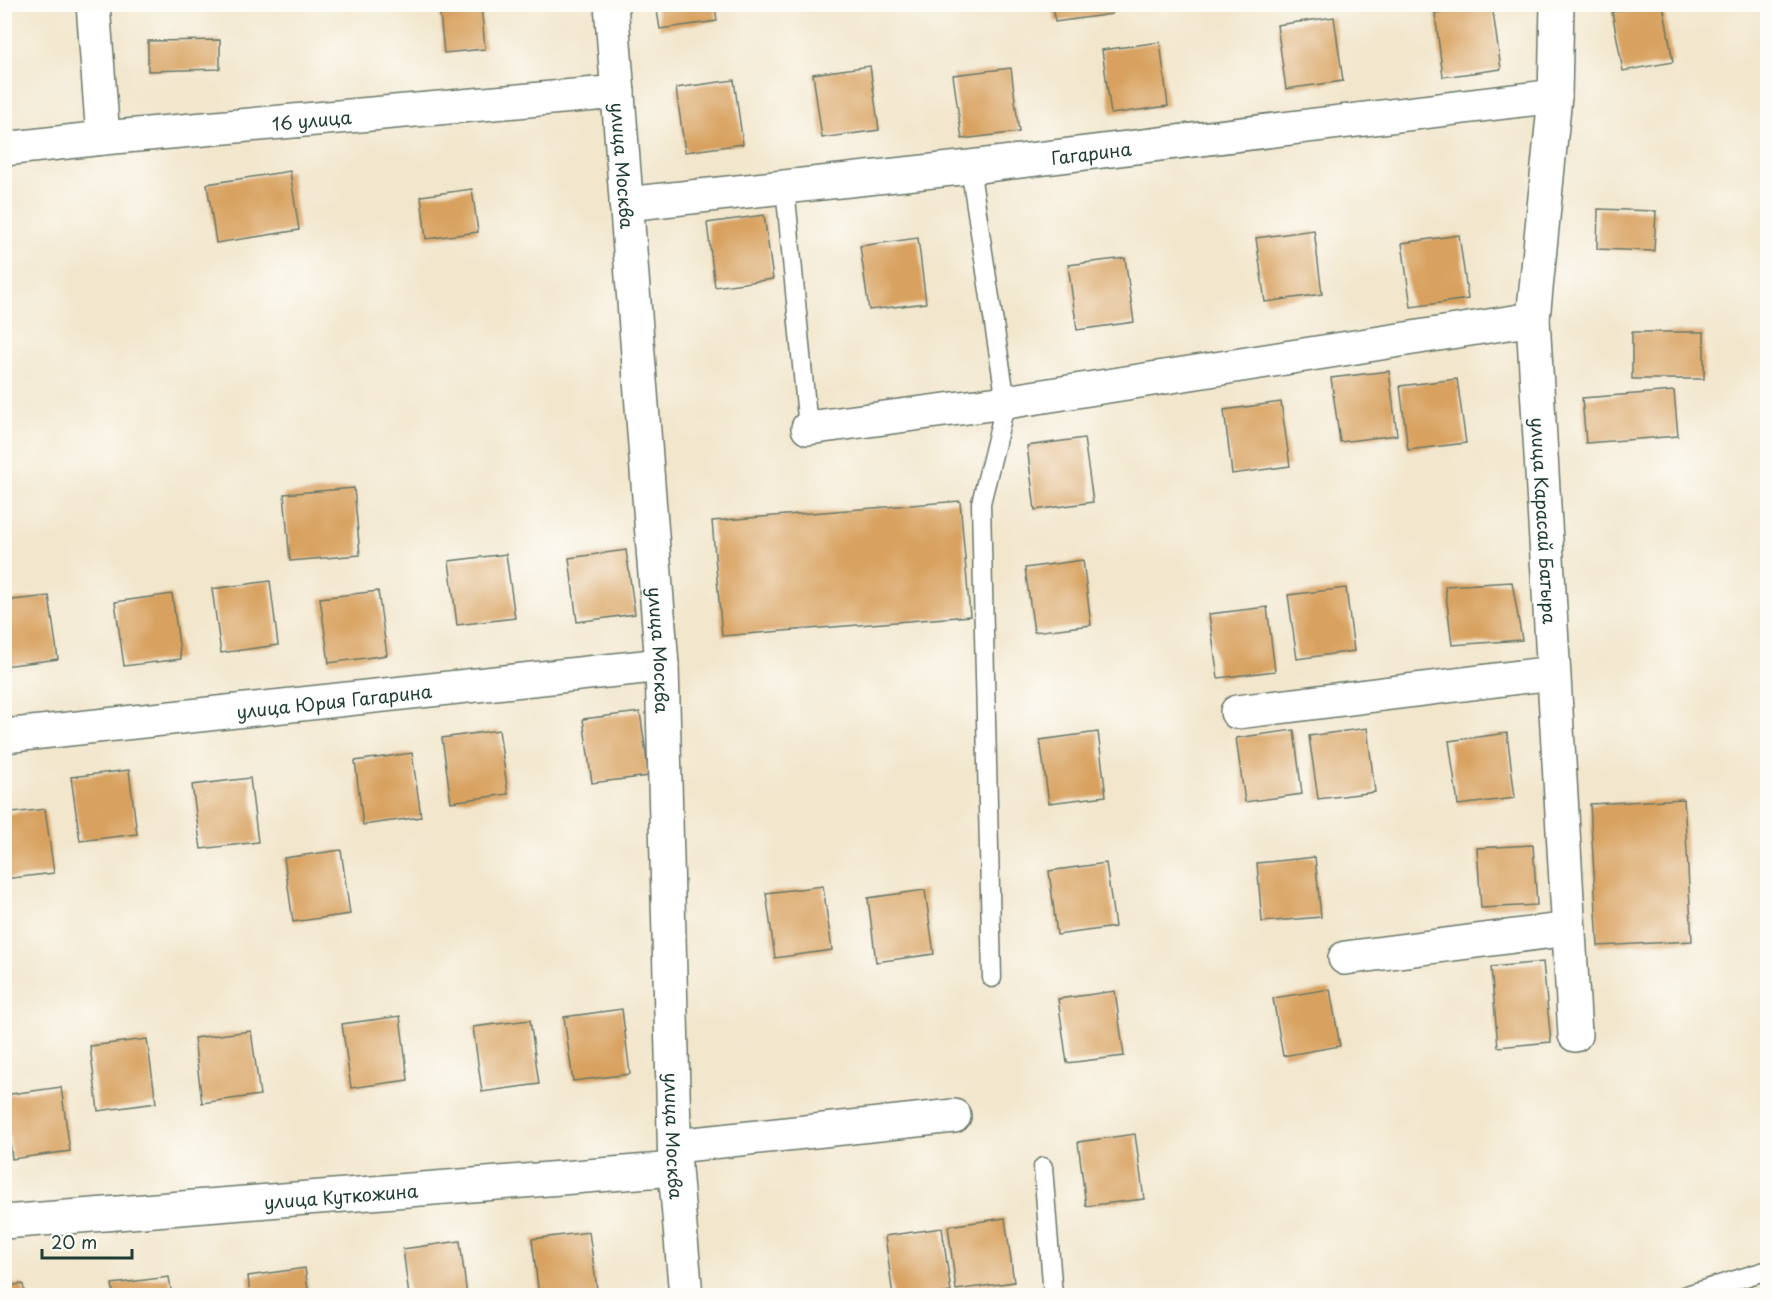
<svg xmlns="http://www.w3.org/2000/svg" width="1772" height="1300" viewBox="0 0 1772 1300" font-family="'Playpen Sans',sans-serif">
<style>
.building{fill:#d8a15f}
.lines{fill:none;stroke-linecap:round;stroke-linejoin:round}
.lane-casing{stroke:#697869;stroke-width:21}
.street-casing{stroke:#697869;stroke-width:36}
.lane{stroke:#fff;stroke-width:18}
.street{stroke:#fff;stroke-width:33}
.labels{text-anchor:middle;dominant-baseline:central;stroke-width:4.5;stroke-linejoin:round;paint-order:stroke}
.street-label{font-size:18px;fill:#1f3d34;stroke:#fdfcf7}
</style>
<rect width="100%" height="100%" fill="#fdfcf7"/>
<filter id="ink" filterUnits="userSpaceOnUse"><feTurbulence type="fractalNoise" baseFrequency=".0167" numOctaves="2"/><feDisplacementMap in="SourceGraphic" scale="12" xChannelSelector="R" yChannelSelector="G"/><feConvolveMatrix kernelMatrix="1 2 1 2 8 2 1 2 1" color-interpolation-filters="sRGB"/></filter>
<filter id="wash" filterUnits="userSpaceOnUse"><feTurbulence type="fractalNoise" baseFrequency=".008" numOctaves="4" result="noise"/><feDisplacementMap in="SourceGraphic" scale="24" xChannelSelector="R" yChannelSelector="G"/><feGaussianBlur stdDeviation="1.35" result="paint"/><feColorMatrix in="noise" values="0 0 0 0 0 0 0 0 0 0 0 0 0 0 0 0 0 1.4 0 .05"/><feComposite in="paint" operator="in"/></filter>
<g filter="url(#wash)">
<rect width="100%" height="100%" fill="#f2e6cc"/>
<g id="blocks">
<path class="building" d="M439 4H481L485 49 444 53Z
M656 4H715L717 21 660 29Z
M805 4H841V6L806 11Z
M1053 4H1111L1112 14 1055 22Z
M1655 4H1663L1673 62 1623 71 1612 12Z
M1492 5 1501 69 1443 77 1435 13Z
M1334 17 1343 81 1286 89 1277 25Z
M220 40V69L148 71V41Z
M1160 42 1168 106 1111 114 1102 50Z
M870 66 879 130 822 138 813 74Z
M1011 68 1019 132 962 139 953 75Z
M734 80 743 144 685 152 676 88Z
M290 171 299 230 216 243 207 184Z
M472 189 478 232 426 239 421 196Z
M1598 209 1656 211 1654 251 1597 249Z
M764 215 773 279 715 287 707 223Z
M1314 230 1322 294 1265 302 1256 238Z
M1459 235 1468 299 1411 307 1402 243Z
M918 238 926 303 869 310 860 246Z
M1125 258 1134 322 1077 330 1068 265Z
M1632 332H1704V379H1632Z
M1389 371 1397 435 1340 442 1331 378Z
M1457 379 1466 443 1408 450 1400 386Z
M1674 391 1678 436 1586 443 1582 398Z
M1281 402 1290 466 1232 474 1224 410Z
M1084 438 1093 502 1035 510 1027 446Z
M354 488 360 555 290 561 284 494Z
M960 501 970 616 722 636 712 521Z
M626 550 635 614 577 622 569 558Z
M506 554 515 618 457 625 449 561Z
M1083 560 1091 625 1034 632 1025 568Z
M270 581 278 645 221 653 212 589Z
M1512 582 1522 640 1452 645 1445 586Z
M1346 588 1354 651 1297 659 1288 595Z
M378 591 387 655 329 663 320 598Z
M172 594 181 659 124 666 115 602Z
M49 596 58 659 4 666V601Z
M1267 607 1275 671 1218 678 1209 614Z
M640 712 649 776 592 783 583 719Z
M1367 728 1375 792 1318 799 1309 736Z
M499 730 508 794 451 802 442 738Z
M1294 730 1302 794 1245 802 1236 738Z
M1098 732 1106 796 1049 803 1040 740Z
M1507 733 1515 798 1458 805 1449 741Z
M412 753 421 817 363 825 355 761Z
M129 770 137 834 80 841 71 777Z
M250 778 258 842 201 849 192 785Z
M1684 799 1692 941 1598 946 1590 804Z
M45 809 54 873 4 879V814Z
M1533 845 1537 905 1481 908 1477 848Z
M341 850 350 914 293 922 284 858Z
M1315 857 1321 917 1262 922 1257 863Z
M1106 863 1115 927 1057 935 1049 871Z
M823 886 832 950 775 958 766 893Z
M925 890 934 954 876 962 868 898Z
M1543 962 1551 1042 1498 1047 1491 967Z
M1330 989 1340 1046 1283 1056 1273 998Z
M1115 991 1124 1056 1067 1063 1058 999Z
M622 1009 630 1074 573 1081 564 1017Z
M400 1016 408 1080 351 1088 342 1024Z
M530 1020 539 1084 482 1092 473 1027Z
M251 1031 260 1095 202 1103 194 1038Z
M147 1039 156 1103 98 1111 90 1046Z
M61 1087 70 1151 12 1159 4 1095Z
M1135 1134 1144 1199 1086 1206 1078 1142Z
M1005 1218 1014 1282 956 1290 948 1226Z
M942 1228 951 1292 927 1296H893L885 1236Z
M589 1232 598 1296H539L532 1239Z
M460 1241 467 1296H409L403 1249Z
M305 1268 309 1296H250L248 1276Z
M169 1277 172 1296H114L112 1284Z
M23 1284 25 1296H4V1286Z"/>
</g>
</g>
<g filter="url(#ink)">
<use href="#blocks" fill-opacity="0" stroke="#697869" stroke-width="1.5"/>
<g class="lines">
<g class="lane-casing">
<path id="lane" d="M970 167 1006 402 981 503 992 978
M785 187 808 428
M1043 1167 1053 1296
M1683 1296 1768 1270"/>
</g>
<g class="street-casing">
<g id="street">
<path d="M93 4 103 138"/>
<path id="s1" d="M611 4 662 665 675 1169 686 1296"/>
<path id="s2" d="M1557 4 1555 96 1533 319 1575 1035"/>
<path id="s3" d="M4 149 103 138 618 92"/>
<path id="s4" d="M626 204 970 167 1555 96"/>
<path d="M808 428 1006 402 1533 319"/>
<path d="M1237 712 1553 673"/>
<path id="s5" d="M4 736 662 665"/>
<path d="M1345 958 1569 929"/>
<path d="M675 1146 954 1116"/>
<path id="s6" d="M4 1222 675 1169"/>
</g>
</g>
<use href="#lane" class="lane"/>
<use href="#street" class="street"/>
</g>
</g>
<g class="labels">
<g class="street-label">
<text stroke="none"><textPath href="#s3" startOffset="309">16 улица</textPath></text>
<text stroke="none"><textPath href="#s4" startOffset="468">Гагарина</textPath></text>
<text stroke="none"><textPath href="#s1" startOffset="162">улица Москва</textPath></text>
<text stroke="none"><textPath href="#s2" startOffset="518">улица Карасай Батыра</textPath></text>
<text stroke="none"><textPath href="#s1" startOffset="648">улица Москва</textPath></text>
<text stroke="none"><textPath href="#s5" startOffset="332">улица Юрия Гагарина</textPath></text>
<text stroke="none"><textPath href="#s1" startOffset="1134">улица Москва</textPath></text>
<text stroke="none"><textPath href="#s6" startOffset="338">улица Куткожина</textPath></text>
</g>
</g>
<rect width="1772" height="1300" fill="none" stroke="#fdfcf7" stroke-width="24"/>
<path d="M42 1249v9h90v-9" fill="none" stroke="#1f3d34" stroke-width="3"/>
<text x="51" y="1249" font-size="18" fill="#1f3d34" stroke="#fdfcf7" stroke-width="4.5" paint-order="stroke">20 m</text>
</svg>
